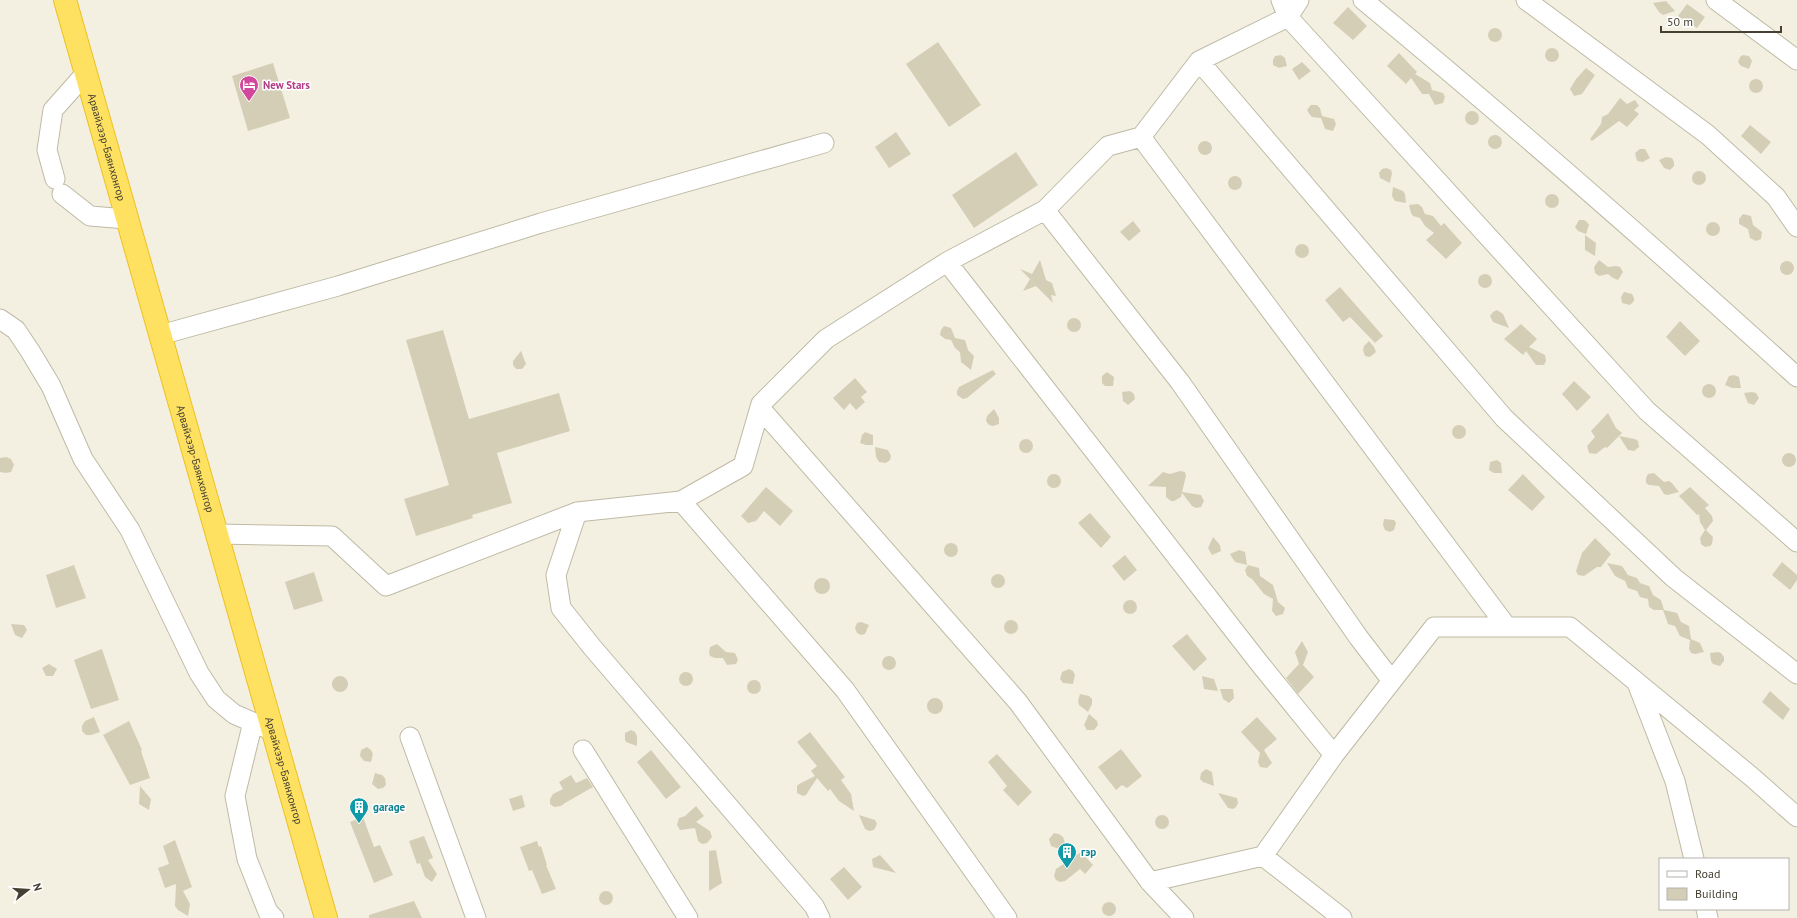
<svg xmlns="http://www.w3.org/2000/svg" width="1797" height="918" viewBox="0 0 1797 918" font-family="'PT Sans',sans-serif">
<style>
.building{fill:#d5ceb6}
.lines{fill:none;stroke-linecap:round;stroke-linejoin:round}
.minor-casing{stroke:#bfbaa4;stroke-width:21}
.highway-casing{stroke:#edc021;stroke-width:24}
.minor{stroke:#fff;stroke-width:19}
.highway{stroke:#ffe161;stroke-width:22}
.labels{text-anchor:middle;dominant-baseline:central;stroke-width:3;stroke-linejoin:round;paint-order:stroke}
.hotel-label{font-size:11px;font-weight:bold;fill:#b23c85;stroke:#fff;text-anchor:start}
.street-label{font-size:11px;fill:#454032;stroke:#fff}
.culture-label{font-size:11px;font-weight:bold;fill:#0d838f;stroke:#fff;text-anchor:start}
</style>
<rect width="100%" height="100%" fill="#f3f0e2"/>
<path class="building" d="M1666 1 1675 11 1663 15 1659 12 1653 3Z
M1687 4 1705 17 1697 28 1678 16Z
M1348 7 1367 26 1353 40 1333 23Z
M1488 35a7 7 0 1 1 14 0a7 7 0 1 1-14 0Z
M938 42 981 105 949 127 906 64Z
M1545 55a7 7 0 1 1 14 0a7 7 0 1 1-14 0Z
M1399 53 1417 72 1415 74 1430 83 1432 90 1443 93 1445 97 1443 103 1435 105 1429 94H1422L1420 91 1411 78 1406 84 1387 66Z
M1281 55 1285 58 1287 66 1279 68 1273 65V60L1275 56Z
M1743 55 1749 56 1752 61 1749 69 1741 66 1738 62 1740 57Z
M1302 62 1311 71 1299 80 1292 69Z
M273 63 290 118 248 131 232 76Z
M1586 68 1595 75 1582 94 1574 96 1570 89 1576 79Z
M1749 86a7 7 0 1 1 14 0a7 7 0 1 1-14 0Z
M1620 98 1627 104 1635 100 1639 106 1634 110 1639 114 1627 127 1619 121 1592 141 1590 139 1601 124 1602 117 1608 114Z
M1311 105H1317L1320 108 1322 116 1334 119 1336 124 1333 131 1325 129 1321 118 1312 117 1310 115 1307 110Z
M1465 118a7 7 0 1 1 14 0a7 7 0 1 1-14 0Z
M1750 125 1771 142 1761 154 1741 136Z
M896 132 911 154 889 168 875 147Z
M1488 142a7 7 0 1 1 14 0a7 7 0 1 1-14 0Z
M1198 148a7 7 0 1 1 14 0a7 7 0 1 1-14 0Z
M1640 149H1645L1650 158 1643 162 1637 161 1635 153Z
M1016 152 1038 185 974 228 952 195Z
M1666 157 1672 158 1674 162V166L1670 170 1664 168 1659 160Z
M1386 168 1391 170 1392 173 1390 183 1380 178 1379 173 1382 169Z
M1692 178a7 7 0 1 1 14 0a7 7 0 1 1-14 0Z
M1228 183a7 7 0 1 1 14 0a7 7 0 1 1-14 0Z
M1393 187 1403 191 1405 194 1406 203 1395 201 1392 196Z
M1545 201a7 7 0 1 1 14 0a7 7 0 1 1-14 0Z
M1418 204 1422 207 1425 214 1433 216 1441 226 1444 223 1462 243 1446 259 1426 240 1434 233 1425 226 1420 218 1413 216 1411 213 1409 205Z
M1743 214 1751 216 1753 225 1762 232 1761 239 1756 241 1750 238 1748 229 1739 224V219Z
M1579 220H1584L1587 222 1589 225 1586 234 1578 231 1575 227Z
M1133 221 1141 231 1129 241 1120 232Z
M1706 229a7 7 0 1 1 14 0a7 7 0 1 1-14 0Z
M1585 235 1596 243 1595 256 1585 250Z
M1295 251a7 7 0 1 1 14 0a7 7 0 1 1-14 0Z
M1040 260 1046 280 1052 283 1056 296 1051 295 1053 303 1036 286 1023 291 1030 279 1020 269 1032 274Z
M1599 260 1608 267 1616 266 1620 267 1623 272 1618 280 1613 278 1608 274 1599 276 1595 273 1594 267Z
M1780 268a7 7 0 1 1 14 0a7 7 0 1 1-14 0Z
M1478 281a7 7 0 1 1 14 0a7 7 0 1 1-14 0Z
M1340 287 1383 336 1375 343 1350 317 1343 322 1325 300Z
M1624 292 1632 294 1634 298V301L1630 305 1622 303 1621 297Z
M1497 310 1503 314 1509 328 1493 322 1490 316 1493 312Z
M1067 325a7 7 0 1 1 14 0a7 7 0 1 1-14 0Z
M1680 321 1700 341 1685 356 1666 337Z
M1521 324 1537 339 1529 347 1545 355 1546 361 1544 365H1536L1526 351 1523 355 1504 339Z
M944 326 951 328 955 338 965 340 968 350 974 356 971 370 961 362 960 352 955 348 951 340 945 339 940 335 941 330Z
M443 330 469 419 559 393 570 431 497 453 512 503 472 515 473 518 416 536 404 499 449 485 406 340Z
M1369 341 1374 347 1376 352 1370 357 1365 356 1363 350 1364 346Z
M521 351 526 364 522 369H516L513 365V361Z
M993 370 996 374 967 398 963 399 957 395V391L959 387Z
M1107 372 1114 377 1113 386H1105L1102 383V376Z
M1734 375 1739 377 1741 388H1732L1725 385 1729 376Z
M855 378 867 392 861 397 865 402 856 410 850 403 844 410 833 398Z
M1574 381 1591 397 1577 411 1562 394Z
M1702 391a7 7 0 1 1 14 0a7 7 0 1 1-14 0Z
M1130 391 1134 394 1135 399 1128 405 1123 401 1122 392Z
M1752 392 1756 393 1759 398 1754 405 1748 403 1744 393Z
M994 409 999 418V424L993 426 989 425 986 421 987 416Z
M1608 413 1616 428 1622 433 1607 448 1605 447 1596 454 1589 453 1587 446 1595 437 1591 431Z
M1452 432a7 7 0 1 1 14 0a7 7 0 1 1-14 0Z
M865 432 873 435V445H866L860 443 862 435Z
M1619 436 1635 439 1638 441 1639 447 1634 451 1628 450Z
M1019 446a7 7 0 1 1 14 0a7 7 0 1 1-14 0Z
M875 447 888 450 891 456 890 460 886 463 879 462 876 457Z
M1782 460a7 7 0 1 1 14 0a7 7 0 1 1-14 0Z
M6 457 11 459 14 465 11 472 6 473 0 472V458Z
M1497 460 1501 463 1502 473H1494L1489 470 1490 462Z
M1180 471 1185 472 1186 476 1182 492 1201 495 1204 501 1201 507 1196 508 1192 506 1182 493 1181 497 1174 501H1171L1166 497V487L1148 486 1163 472 1170 474Z
M1654 473 1664 482 1669 481 1672 483 1679 492 1667 495 1664 494 1659 486 1649 485 1646 483V478L1648 474Z
M1047 481a7 7 0 1 1 14 0a7 7 0 1 1-14 0Z
M1523 474 1545 497 1532 511 1508 490Z
M766 487 793 511 780 526 764 511 756 521 748 523 741 516Z
M1690 487 1709 505 1705 508 1712 516 1713 521 1706 530 1713 537 1712 544 1710 546 1705 547 1701 544 1700 538 1705 530 1700 522 1699 514 1697 515 1679 496Z
M1090 513 1111 537 1101 548 1078 523Z
M1384 519 1394 520 1396 523 1394 530 1390 532 1385 530 1383 525Z
M1213 537 1220 545 1221 551 1212 555 1208 548Z
M1595 538 1611 554 1601 567H1597L1584 576 1578 575 1576 571 1582 553Z
M944 550a7 7 0 1 1 14 0a7 7 0 1 1-14 0Z
M1239 550 1245 552 1247 565 1235 562 1230 554Z
M1125 555 1137 570 1124 581 1112 566Z
M1782 562 1797 575V580L1790 590 1772 575Z
M1607 563 1622 566 1628 575 1637 578 1640 583 1649 586 1653 595 1661 600 1664 610 1677 613 1681 622 1689 626 1691 639 1700 643 1704 652 1695 654 1691 653 1689 649 1690 640 1680 636 1675 626 1668 624 1663 610H1654L1649 607 1648 599 1640 597 1637 591 1628 588 1625 581 1615 576Z
M74 565 86 598 56 608 46 575Z
M1248 565 1259 568 1260 576 1273 585 1278 602 1285 608 1283 614 1276 616 1272 611 1273 599 1264 594 1252 579 1247 576 1245 570Z
M314 572 323 601 294 610 285 582Z
M991 581a7 7 0 1 1 14 0a7 7 0 1 1-14 0Z
M814 586a8 8 0 1 1 16 0a8 8 0 1 1-16 0Z
M1123 607a7 7 0 1 1 14 0a7 7 0 1 1-14 0Z
M1004 627a7 7 0 1 1 14 0a7 7 0 1 1-14 0Z
M861 622 869 625 865 634 861 635 857 633 855 628 857 623Z
M11 624 24 625 27 630 22 638 15 635Z
M1187 634 1207 659 1194 671 1172 646Z
M1302 641 1308 652 1303 665 1314 677 1298 694 1286 678 1299 664 1295 652Z
M717 644 726 652 735 653 738 660 736 664 727 665 723 658H715L710 656 709 652 710 647Z
M102 649 119 700 91 709 74 660Z
M1718 652 1721 653 1724 657V661L1720 666 1713 664 1711 661 1710 653Z
M882 663a7 7 0 1 1 14 0a7 7 0 1 1-14 0Z
M49 664 57 669 53 676H46L42 668Z
M1069 669 1073 671 1075 675 1073 684 1063 683 1060 679 1062 672Z
M679 679a7 7 0 1 1 14 0a7 7 0 1 1-14 0Z
M1202 676 1214 679 1218 691 1204 689Z
M332 684a8 8 0 1 1 16 0a8 8 0 1 1-16 0Z
M747 687a7 7 0 1 1 14 0a7 7 0 1 1-14 0Z
M1220 689H1233L1234 698 1229 703 1223 699Z
M1770 691 1790 709 1783 720 1762 702Z
M1080 694 1089 696 1092 699V704L1088 712 1079 705 1078 701Z
M927 706a8 8 0 1 1 16 0a8 8 0 1 1-16 0Z
M1089 714 1097 721 1098 725 1094 730H1087L1084 725Z
M94 717 100 732 91 735H86L82 731V726L85 721Z
M1257 717 1277 739 1264 750 1272 763 1267 768 1260 767 1258 762 1260 753 1241 732Z
M129 721 142 750 141 751 150 778 130 785 103 735Z
M631 730 635 732 637 736V746L626 742 625 740V733Z
M810 732 845 777 841 780 851 794 854 811 839 801 830 789 828 791 817 778 806 795 803 796 797 793V786L799 784 815 776 811 771 817 766 797 742Z
M367 747 371 750 373 754 371 762 364 761 360 756 361 750Z
M1121 749 1142 776 1127 788 1122 785 1116 790 1098 767Z
M651 750 681 787 666 799 637 762Z
M997 754 1032 792 1018 806 1003 790 1007 786 988 762Z
M1206 769 1212 772 1214 786 1203 782 1200 779 1201 773Z
M375 773 382 775 385 778 386 785 383 788 378 789 372 784Z
M571 775 576 783 587 778 593 787 565 803 561 806 554 807 550 804V799L553 794 563 789 559 782Z
M140 786 151 799 149 810 139 804Z
M1218 793 1237 798 1238 803 1236 807 1233 809 1228 808Z
M522 795 525 807 513 811 509 799Z
M696 806 704 816 696 822 710 831 712 837 707 843 702 844 698 841 695 828 680 830 677 825 679 818 685 816Z
M1155 822a7 7 0 1 1 14 0a7 7 0 1 1-14 0Z
M859 815 875 820 877 824 874 830 869 831 865 829Z
M363 817 374 847 380 845 393 875 374 883 350 822Z
M1054 833 1059 834 1063 837 1068 852 1051 846 1049 839Z
M424 836 433 858 428 860 437 874 432 882 425 877 420 863 417 864 409 841Z
M175 840 192 887 183 891 190 904 188 916 178 910 175 906 176 884 165 888 158 868 169 864 163 846Z
M537 841 539 847 541 846 547 865H546L556 889 542 894 532 870 529 871 520 847Z
M716 850 722 883 709 891V851Z
M1081 852 1093 865 1085 874 1080 869 1065 881 1060 882 1056 880 1054 876 1056 869Z
M880 855 896 873 873 867 872 859Z
M844 867 862 887 848 900 830 879Z
M599 898a7 7 0 1 1 14 0a7 7 0 1 1-14 0Z
M414 901 422 918H369V915Z
M1102 909a7 7 0 1 1 14 0a7 7 0 1 1-14 0Z"/>
<g class="lines">
<g class="minor-casing">
<path id="minor" d="M1299 0 1288 17 1647 411 1797 542
M1363 0C1511 122 1655 248 1797 377
M1526 0 1708 135 1776 197 1797 227
M1716 0 1797 60
M1199 61 1504 418 1674 578 1797 674
M1141 137 1507 627
M55 179 47 150 53 110 86 73
M62 194 90 216 127 219
M1045 210 1180 382 1359 638 1392 681
M947 262 1260 664 1334 755
M0 319 16 330 30 351 51 386 83 459 130 530 199 673 216 699 234 714 273 731
M160 335 338 286 541 223 824 143
M760 408 1018 702 1150 882 1184 918
M681 501 845 690 1007 918
M577 512 556 575 561 608 592 647 814 906 820 918
M217 534 332 536 386 586 577 512 681 501 743 466 761 404 826 339 947 262 1045 210 1108 146 1141 137 1199 61 1288 17 1281 0
M1637 683 1675 781 1694 859
M253 722 235 796 247 859 268 912 274 918
M410 737 476 918
M583 750 688 918
M1263 856 1342 918
M1150 882 1263 856 1334 755 1434 627H1570L1753 778 1797 817
M1706 909 1708 918"/>
</g>
<g class="highway-casing">
<g id="highway">
<path id="s1" d="M65 0 326 918"/>
</g>
</g>
<use href="#minor" class="minor"/>
<use href="#highway" class="highway"/>
</g>
<defs>
<g id="hotel-pin" transform="scale(1)"><path d="M0 17L-7.5 6A9.5 9.5 0 1 1 7.5 6Z" fill="#d1479c" stroke="#fff"/><path d="M-6-4.5h1.5V1H6V5H4.5V3h-9V5H-6ZM-4 0a1.8 1.8 0 1 1 3.6 0ZM.5 0V-2.5h3Q6-2.5 6 0Z" fill="#fff"/></g>
<g id="building-pin" transform="scale(1)"><path d="M0 17L-7.5 6A9.5 9.5 0 1 1 7.5 6Z" fill="#0f9aa8" stroke="#fff"/><path d="M-4-6H4V6H1V3H-1V6H-4ZM-2.5-4.3h1.7v1.8h-1.7ZM.8-4.3h1.7v1.8H.8ZM-2.5-1h1.7V.8h-1.7ZM.8-1h1.7V.8H.8Z" fill="#fff"/></g>
</defs>
<g fill-rule="evenodd">
<use href="#hotel-pin" x="249" y="85"/>
<use href="#building-pin" x="359" y="807"/>
<use href="#building-pin" x="1067" y="852"/>
</g>
<g class="labels">
<g class="hotel-label">
<text x="263" y="85">New Stars</text>
</g>
<g class="street-label">
<text stroke="none"><textPath href="#s1" startOffset="153">Арвайхээр-Баянхонгор</textPath></text>
<text stroke="none"><textPath href="#s1" startOffset="477">Арвайхээр-Баянхонгор</textPath></text>
<text stroke="none"><textPath href="#s1" startOffset="801">Арвайхээр-Баянхонгор</textPath></text>
</g>
<g class="culture-label">
<text x="373" y="807">garage</text>
<text x="1081" y="852">гэр</text>
</g>
</g>
<rect x="1659" y="858" width="130" height="52" fill="#ffffff" stroke="#b5b3ad"/>
<rect x="1667" y="871" width="20" height="6" fill="#ffffff" stroke="#b5b3ad"/>
<text x="1695" y="878" font-size="12" fill="#454032">Road</text>
<rect x="1667" y="888" width="20" height="12" fill="#d5ceb6" stroke="#b5b3ad"/>
<text x="1695" y="898" font-size="12" fill="#454032">Building</text>
<g transform="translate(28 890) rotate(73)" stroke="#ffffff" stroke-width="3" paint-order="stroke">
<path d="M0-3L7 15L0 10L-7 15Z" fill="#454032"/>
<text y="-6" font-size="11" font-weight="bold" text-anchor="middle" fill="#454032">N</text>
</g>
<path d="M1661 26v6h120v-6" fill="none" stroke="#454032" stroke-width="2"/>
<text x="1667" y="26" font-size="12" fill="#454032" stroke="#ffffff" stroke-width="3" paint-order="stroke">50 m</text>
</svg>
